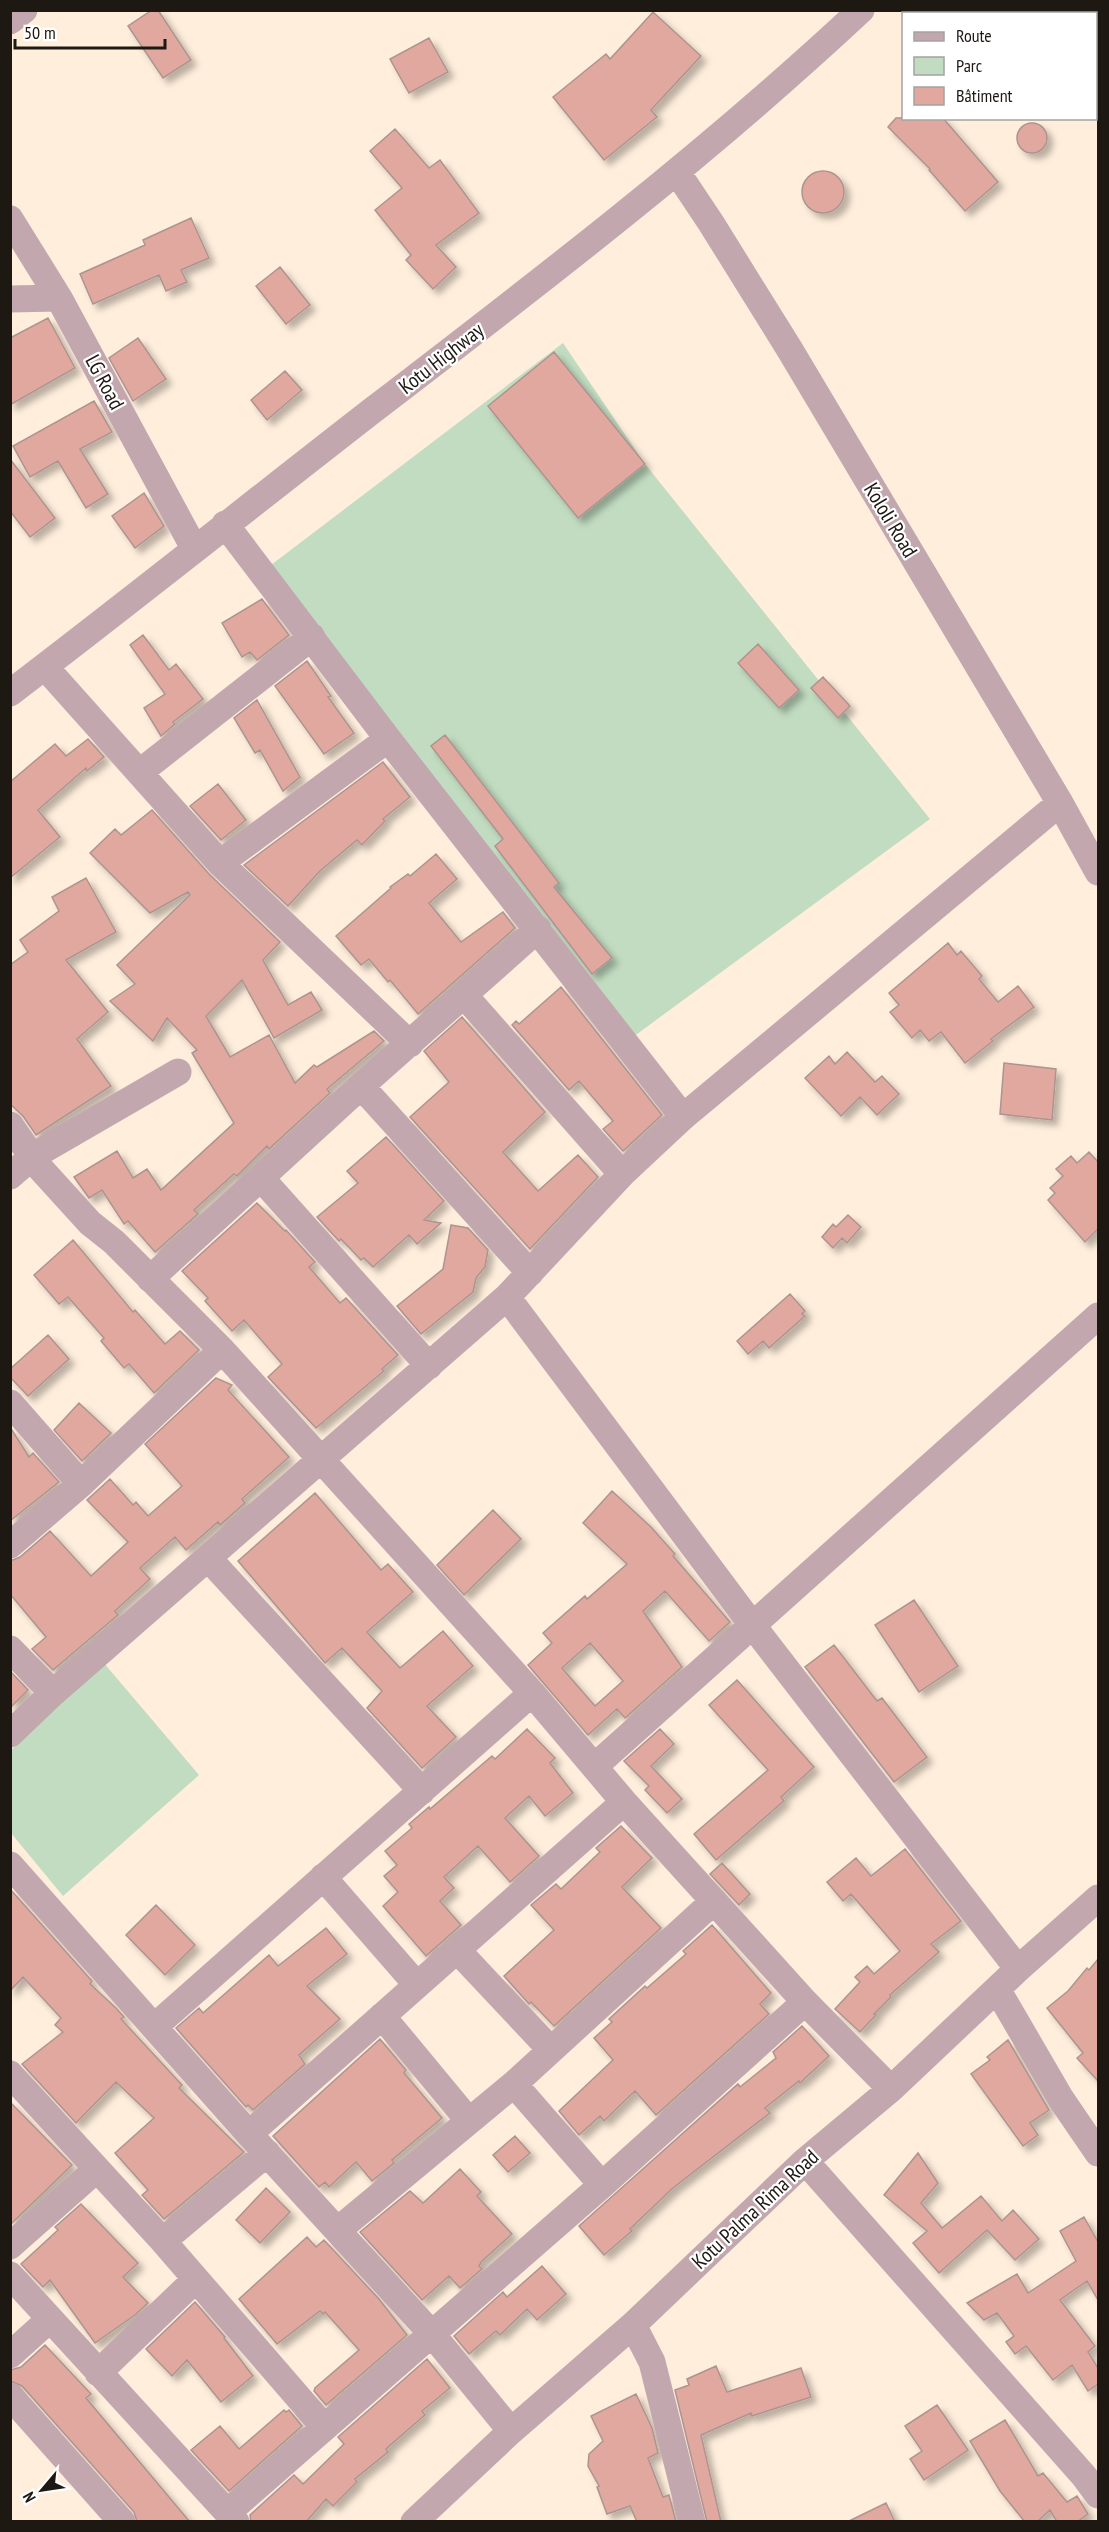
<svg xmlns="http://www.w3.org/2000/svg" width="1109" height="2532" viewBox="0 0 1109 2532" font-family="'PT Sans Narrow',sans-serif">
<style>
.green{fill:#c1dcc1}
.building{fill:#e0a89e;stroke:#ad9490;stroke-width:1.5;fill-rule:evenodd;filter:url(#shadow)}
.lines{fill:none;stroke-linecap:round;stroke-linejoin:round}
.minor{stroke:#c2a8ae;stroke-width:27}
.labels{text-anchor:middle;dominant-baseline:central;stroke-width:4.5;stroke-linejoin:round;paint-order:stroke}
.street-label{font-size:21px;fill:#1d1811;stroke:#fff}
</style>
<defs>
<filter id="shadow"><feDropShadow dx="5.5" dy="5.5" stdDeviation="3" flood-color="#0004"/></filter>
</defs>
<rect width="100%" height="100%" fill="#ffeedc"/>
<path class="green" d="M563 343 645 464 930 819 633 1037 271 565Z
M103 1662 199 1775 63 1896 11 1833V1750Z"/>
<path class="building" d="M152 10H158L191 60 163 78 128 26Z
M653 12 701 56 651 110 657 117 604 160 553 97 606 54 610 59Z
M429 38 448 72 409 93 390 59Z
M896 118H943L998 182 965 211 929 170 930 169 888 127Z
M1017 138a15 15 0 1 1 30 0a15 15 0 1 1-30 0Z
M395 129 429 168 440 160 479 213 436 245 456 267 433 289 406 260 411 255 375 210 402 188 370 151Z
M802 192a21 21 0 1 1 42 0a21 21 0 1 1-42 0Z
M191 218 209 258 181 270 187 282 166 291 159 275 93 304 80 274 145 245 143 240Z
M280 267 310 305 286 324 256 286Z
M48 318 75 368 10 405V338Z
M138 338 166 379 133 401 109 358Z
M554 352 645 464 578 518 488 406Z
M285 371 302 390 267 420 251 400Z
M94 401 112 432 80 449 108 494 86 508 58 461 30 477 13 446Z
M10 459 55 518 30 537 10 511Z
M144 493 164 526 135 548 112 516Z
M262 599 289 635 257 660 250 652 242 657 222 623Z
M143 635 169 670 176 664 203 699 173 722 175 724 161 736 144 708 165 694 130 645Z
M758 644 799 690 779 708 738 663Z
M307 661 331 696 328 697 354 733 324 754 275 686Z
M823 677 850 706 838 718 811 688Z
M257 700 300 777 283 791 260 750 255 753 234 718Z
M445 735 559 883 554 887 612 958 592 974 495 846 503 839 431 746Z
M88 739 104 757 87 771 86 768 38 810 60 837 10 878V782L55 744 66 756Z
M383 762 410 797 383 819 385 821 362 845 357 840 320 871 288 906 244 865Z
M218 784 246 820 221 840 190 806Z
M152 810 209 874 280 942 263 960 288 1005 311 992 322 1010 274 1038 242 980 206 1016 230 1057 269 1035 295 1083 314 1065 317 1067 374 1031 384 1041 327 1089 330 1093 269 1149 267 1146 237 1176 234 1174 194 1210 198 1214 155 1252 128 1221 124 1224 102 1190 89 1198 74 1177 117 1151 133 1178 147 1169 161 1190 234 1123 192 1053 197 1050 167 1018 153 1041 110 1001 135 984 117 965 190 895 188 892 150 913 90 853 115 829 121 835Z
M436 854 457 879 429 903 461 942 503 912 515 928 418 1014 390 980 388 982 369 959 361 965 336 936 391 888 390 887 408 874 410 876Z
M86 878 116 932 66 960 108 1012 77 1039 111 1086 36 1135 23 1116 10 1104V965L28 952 20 940 59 911 52 897Z
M948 943 957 955 961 951 982 976 979 979 998 1002 1018 986 1034 1007 991 1039 993 1041 965 1063 941 1032 929 1041 920 1030 912 1038 890 1012 899 1005 889 993Z
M561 987 662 1115 623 1151 603 1129 613 1121 579 1081 569 1090 512 1025 516 1021 519 1024Z
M462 1017 545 1112 503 1152 538 1191 578 1155 598 1177 530 1249 410 1117 449 1082 424 1051Z
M847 1052 875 1082 882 1076 899 1094 877 1115 860 1097 841 1116 805 1078 829 1056 835 1064Z
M1004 1063 1056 1069 1052 1120 1000 1114Z
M386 1137 444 1201 424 1220 441 1223 417 1244 409 1235 373 1267 364 1258 361 1260 341 1239 339 1241 317 1217 358 1183 347 1171Z
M1089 1152 1098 1162V1229L1085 1242 1048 1200 1055 1193 1050 1188 1063 1176 1056 1169 1071 1156 1077 1163Z
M257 1203 285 1231 286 1230 315 1262 309 1267 340 1303 346 1298 398 1355 382 1369 384 1371 316 1428 268 1377 282 1364 244 1320 232 1331 205 1301 208 1298 182 1271Z
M848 1215 861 1227 847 1243 842 1238 833 1248 822 1237 833 1224 836 1227Z
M451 1225 468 1228 488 1250 485 1267 476 1278 473 1292 421 1334 397 1306 443 1269Z
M73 1240 133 1312 135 1310 165 1344 180 1331 199 1350 154 1393 129 1364 124 1368 101 1341 104 1338 68 1297 59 1304 34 1275Z
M790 1294 805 1311 802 1314 805 1316 769 1348 763 1341 748 1354 737 1341Z
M48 1335 69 1359 28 1396 10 1377V1369Z
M216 1378 232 1385 228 1390 289 1457 242 1499 245 1503 220 1525 218 1522 186 1550 175 1537 140 1568 150 1579 115 1611 118 1615 53 1670 32 1649 46 1637 10 1594V1561L20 1557 50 1531 91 1576 128 1542 87 1500 110 1479 133 1505 136 1502 148 1516 182 1486 145 1444Z
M79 1403 111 1433 82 1461 54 1430Z
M10 1427 29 1457 33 1453 59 1482 10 1521Z
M612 1491 651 1527 675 1554 673 1556 730 1622 709 1641 665 1591 643 1611 682 1667 625 1718 617 1709 588 1735 528 1665 552 1643 543 1633 585 1596 587 1599 627 1564 583 1523ZM590 1643 623 1681 595 1706 562 1668Z
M315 1493 381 1570 388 1564 413 1592 367 1632 400 1668 443 1631 473 1666 427 1706 456 1737 422 1768 367 1708 382 1691 342 1648 325 1663 238 1561Z
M493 1510 521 1539 464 1595 437 1565Z
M914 1600 958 1666 919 1692 875 1625Z
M834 1645 877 1701 882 1698 927 1757 894 1782 805 1667Z
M12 1673 28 1690 10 1708V1675Z
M737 1680 814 1767 781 1797 784 1801 716 1860 694 1834 768 1770 709 1705Z
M527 1729 555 1758 550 1763 573 1793 545 1816 529 1796 505 1818 539 1856 510 1882 478 1846 444 1877 454 1888 440 1901 461 1925 426 1956 383 1906 398 1892 384 1876 397 1865 385 1851 412 1828 409 1824 429 1807 430 1809 492 1756 495 1759Z
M660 1729 674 1744 651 1766 682 1799 667 1813 645 1790 649 1786 624 1761Z
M621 1826 652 1858 622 1887 661 1928 554 2026 531 2002 529 2004 504 1976 554 1930 531 1905 556 1884 561 1889 600 1852 596 1848Z
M905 1849 961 1921 931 1944 939 1952 890 1995 891 1997 874 2014 876 2015 860 2032 835 2009 860 1982 855 1977 867 1966 874 1974 900 1951 851 1894 843 1901 827 1882 856 1858 871 1876Z
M722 1863 750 1894 739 1905 710 1874Z
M10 1889 92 1981 90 1984 116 2008 124 2017 121 2019 182 2085 179 2088 244 2152 164 2219 142 2195 148 2190 115 2153 154 2118 116 2082 76 2123 22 2064 63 2032 55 2025 61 2018 23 1977 10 1991Z
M156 1905 195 1945 165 1975 126 1935Z
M712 1925 771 1993 760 2004 769 2014 656 2115 635 2091 604 2121 600 2116 579 2135 559 2111 613 2060 594 2038 612 2022 609 2019 645 1986 647 1988 686 1954 683 1951Z
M326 1928 347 1954 307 1986 340 2019 299 2055 305 2064 253 2110 248 2105 246 2107 176 2028 199 2008 203 2013 269 1955 278 1966Z
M1098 1959V2081L1077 2058 1083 2053 1047 2008 1068 1991 1087 1968 1089 1970Z
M802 2026 829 2056 800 2083 799 2081 765 2108 770 2113 673 2188 630 2229 632 2231 604 2255 579 2226 738 2084 740 2087 776 2058 773 2052Z
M380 2039 406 2070 404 2073 442 2118 392 2160 394 2163 372 2181 356 2162 329 2187 325 2182 319 2187 273 2136Z
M1008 2040 1049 2110 1030 2123 1038 2135 1023 2146 971 2074 990 2060 987 2057Z
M10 2102 72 2165 10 2225Z
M515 2136 530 2153 508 2172 493 2155Z
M918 2153 938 2183 921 2203 942 2228 981 2196 1002 2221 1013 2210 1039 2239 1015 2260 987 2230 939 2273 913 2243 927 2231 884 2195Z
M460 2169 481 2192 477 2196 512 2234 482 2261 479 2266 482 2269 460 2288 449 2276 422 2300 360 2232 410 2191 423 2203Z
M266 2188 290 2212 260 2243 236 2220Z
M81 2204 138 2263 123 2277 148 2303 135 2315 95 2343 50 2280 43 2287 21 2264 58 2230 55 2227Z
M1084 2217 1098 2242V2300L1087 2281 1060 2300 1095 2346 1088 2352 1098 2368V2384L1088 2391 1072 2365 1053 2380 1026 2346 1015 2354 1006 2342 1014 2336 997 2313 984 2320 967 2303 1017 2274 1028 2293 1076 2261 1060 2231Z
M307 2237 316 2247 324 2240 379 2299 407 2335 326 2405 314 2391 315 2388 359 2350 325 2312 323 2314 320 2311 277 2344 239 2299Z
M542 2266 566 2294 537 2320 527 2309 500 2335 496 2331 469 2354 454 2336 503 2292 507 2297Z
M195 2302 225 2337 224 2338 253 2376 221 2402 187 2360 172 2376 146 2349Z
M45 2345 91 2394 86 2398 190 2522H137L134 2512 22 2386 10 2381V2370L21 2367Z
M427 2359 450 2388 422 2411 425 2415 386 2449 388 2452 355 2479 357 2482 333 2506 326 2499 306 2522H251L250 2515 294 2475 303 2484 344 2444 338 2437Z
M716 2366 727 2392 801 2368 811 2397 752 2416 751 2413 701 2435 721 2522H707L675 2390 689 2385 687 2379Z
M636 2394 652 2428 658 2453 648 2458 663 2497 669 2495 676 2522H637L630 2506 607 2514 597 2487 599 2486 588 2466 589 2454 603 2441 591 2416Z
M937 2405 968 2450 924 2480 910 2459 922 2451 905 2426Z
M284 2410 286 2412 289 2410 302 2426 229 2491 191 2450 220 2426 239 2449Z
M1005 2420 1038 2476 1043 2473 1067 2502 1077 2496 1088 2514 1077 2522H1057L1050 2510 1037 2522H1025L1000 2491 970 2441Z
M886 2503 895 2522H847Z"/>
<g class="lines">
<path class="minor" d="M10 21 24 10
M677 172 711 223 790 350 1060 803 1098 872
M10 219 59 298 194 548
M10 299 59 298
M225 524 388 739 683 1117
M45 667 220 863 410 1044
M10 693C132 600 252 504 373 410 540 282 707 154 861 10
M140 772 312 637
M220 863 388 739
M464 995 622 1174
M361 1086 530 1273
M10 1125 40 1168 90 1223 114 1242 222 1350 532 1693 624 1802 805 2002 891 2089
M10 1176 33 1156 178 1072
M261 1178 429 1366
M150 1279 361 1086 538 929
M507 1297 753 1626 1018 1969
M10 1403 81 1484
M10 1545 81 1484 222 1350
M208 1558 422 1791
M10 1649 53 1693
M10 1734 53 1693 507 1297 622 1174 683 1117 1060 803
M595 1766 1098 1316
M10 1865 249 2134 432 2334 511 2431
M323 1877 417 1985
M457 1950 551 2050
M997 1989 1061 2099 1098 2153
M382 2016 469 2121
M154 2027 532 1693
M10 2074 163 2241 324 2427
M514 2084 602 2185
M249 2134 624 1802
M805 2161 1084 2476 1098 2495
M338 2230 514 2084 714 1901
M163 2241 267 2153
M10 2246 97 2169
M10 2275 236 2522
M633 2325 652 2362 692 2522
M10 2355 50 2319
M98 2373 195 2280
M10 2396 122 2522
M228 2512 602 2185 805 2002
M414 2522 511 2431 633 2325 805 2161 891 2089 1018 1969 1098 1898"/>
</g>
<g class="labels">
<g class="street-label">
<text transform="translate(441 358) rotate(-38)">Kotu Highway</text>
<text transform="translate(105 382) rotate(62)">LG Road</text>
<text transform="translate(891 520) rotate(59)">Kololi Road</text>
<text transform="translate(755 2209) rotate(-43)">Kotu Palma Rima Road</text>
</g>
</g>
<rect width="1109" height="2532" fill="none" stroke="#1d1811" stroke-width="24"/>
<rect x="902" y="12" width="195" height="108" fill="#ffffff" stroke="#a5a3a0" stroke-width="1.5"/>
<rect x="914" y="32" width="30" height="9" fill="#c2a8ae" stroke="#a5a3a0" stroke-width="1.5"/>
<text x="956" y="42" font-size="18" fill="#1d1811">Route</text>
<rect x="914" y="57" width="30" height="18" fill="#c1dcc1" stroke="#a5a3a0" stroke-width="1.5"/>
<text x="956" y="72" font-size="18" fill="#1d1811">Parc</text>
<rect x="914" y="87" width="30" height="18" fill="#e0a89e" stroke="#a5a3a0" stroke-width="1.5"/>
<text x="956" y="102" font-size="18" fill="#1d1811">Bâtiment</text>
<g transform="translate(42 2490) rotate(241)" stroke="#ffffff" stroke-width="4.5" paint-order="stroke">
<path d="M0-4.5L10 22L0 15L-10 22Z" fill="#1d1811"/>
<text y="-9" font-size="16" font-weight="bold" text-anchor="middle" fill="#1d1811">N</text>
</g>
<path d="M15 39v9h150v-9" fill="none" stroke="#1d1811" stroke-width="3"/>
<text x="24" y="39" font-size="18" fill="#1d1811" stroke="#ffffff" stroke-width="4.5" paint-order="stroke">50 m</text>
</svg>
